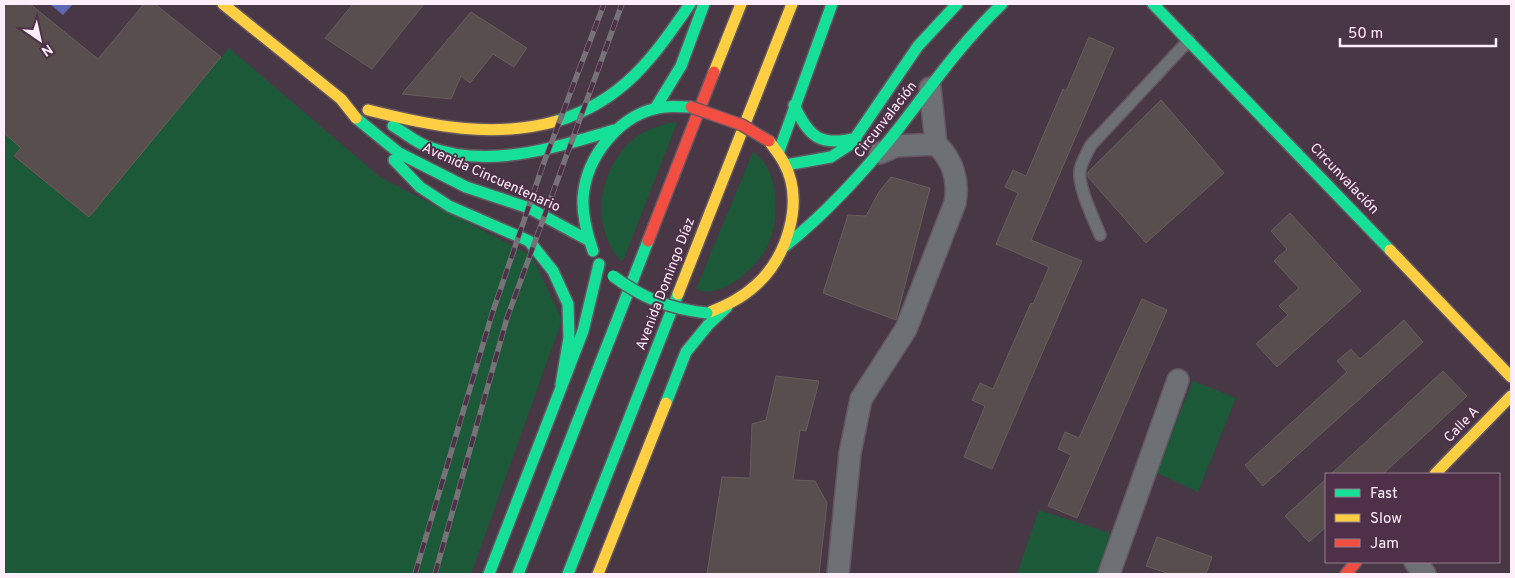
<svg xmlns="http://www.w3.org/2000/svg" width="1515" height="578" viewBox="0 0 1515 578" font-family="Overpass,sans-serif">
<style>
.green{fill:#1c5938}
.water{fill:#5d68b3}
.building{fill:#584e4d;stroke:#675e5c}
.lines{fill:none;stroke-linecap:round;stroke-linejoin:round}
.lane-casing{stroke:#645661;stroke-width:14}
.street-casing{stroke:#645661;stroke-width:24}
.fast-casing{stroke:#645661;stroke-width:14}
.slow-casing{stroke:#645661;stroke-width:14}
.jam-casing{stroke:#645661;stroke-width:14}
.lane{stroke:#6d7074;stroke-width:11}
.street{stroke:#6d7074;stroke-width:21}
.fast{stroke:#16e098;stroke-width:11}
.slow{stroke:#ffcf43;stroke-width:11}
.jam{stroke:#f24e42;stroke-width:11}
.rail-casing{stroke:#767278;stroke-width:5.5}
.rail{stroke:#4f3049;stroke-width:4;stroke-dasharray:11;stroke-linecap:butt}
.fast-bridge-casing{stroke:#645661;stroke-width:14;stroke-linecap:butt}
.jam-bridge-casing{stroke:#645661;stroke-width:14;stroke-linecap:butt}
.fast-bridge{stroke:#16e098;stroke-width:11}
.jam-bridge{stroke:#f24e42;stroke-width:11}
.labels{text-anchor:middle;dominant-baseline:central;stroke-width:4;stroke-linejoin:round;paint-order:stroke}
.street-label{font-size:14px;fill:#ffeffb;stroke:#4f3049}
</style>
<rect width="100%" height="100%" fill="#483745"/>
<path class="green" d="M229 48 380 177 532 256 562 320 471 574H4V133L21 148 14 157 89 217Z
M674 122 677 123 623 261 620 260C589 224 599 167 635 138 646 129 661 125 674 122Z
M753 152C780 169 780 219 768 245 759 266 720 302 696 289Z
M1193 381 1236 398 1198 492 1155 472Z
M1039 510 1116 535 1102 574H1017Z"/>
<path class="water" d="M50 4H73L63 15Z"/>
<path class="building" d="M4 4H30L98 59 144 4H155L221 57 89 217 14 156 21 148 4 133Z
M353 4H424L372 69 325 38Z
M471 12 527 48 514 67 493 54 470 83 461 76 451 99 402 94Z
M1089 37 1114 48 1031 240 1082 261 992 469 964 457 985 406 972 400 980 383 993 389 1031 303 1033 304 1049 267 996 244 1018 193 1005 187 1013 170 1026 176 1063 89 1066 91Z
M1161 100 1224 173 1146 243 1088 177V172Z
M891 177 930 188 896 320 823 293 848 215 866 216 879 192Z
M1290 213 1361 291 1277 367 1256 344 1288 315 1279 306 1299 288 1274 261 1287 249 1271 231Z
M1142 299 1167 310 1077 518 1048 506 1071 455 1058 449 1065 432 1079 438Z
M1404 320 1423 342 1263 486 1245 465 1347 372 1337 361 1351 349 1360 359Z
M1443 371 1467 396 1383 474H1331Z
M776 376 819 381 806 431 800 430 793 480 815 481 827 503 819 574H707L722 477 750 478 752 424 766 420Z
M1326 479V527L1309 542 1285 516Z
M1157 537 1212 557 1206 574H1170L1146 566Z"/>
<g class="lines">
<g class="lane-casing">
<path id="lane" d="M1100 235C1094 219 1078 188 1080 171 1081 162 1087 153 1091 145L1189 40"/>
</g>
<g class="street-casing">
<path id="street" d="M880 153 896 146 936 144
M1415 562 1425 574
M838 574 850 453 861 399 906 329 955 203C959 181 953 160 936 144L930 88
M1109 574 1178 380"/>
</g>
<g class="fast-casing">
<path id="fast" d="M1153 4 1390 250
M794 105C809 137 820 147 856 138
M656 107 681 66 704 4
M356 118 399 153 466 187 529 208 588 240
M557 121C623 101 653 58 690 4
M393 126C404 132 414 141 426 146 487 170 554 148 614 130
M779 151 832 4
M394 160 420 187 449 206 529 241 553 271 568 304 569 338 561 385
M786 165 831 157 851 144 918 46 957 4
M785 246C829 211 865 171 899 128 932 85 963 41 1002 4
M593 251C587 234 582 217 583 198 586 156 621 112 664 107 673 106 682 107 691 107
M666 403 686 352 708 325 727 307
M489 574 583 331 599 264
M518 574 648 241
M568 574 678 294"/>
</g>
<g class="slow-casing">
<path id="slow" d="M223 4 341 99 356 118
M714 72 741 4
M368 110C431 126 493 139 557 121
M1390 250 1511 377
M678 294 792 4
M710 312C727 305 742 298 756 285 787 257 805 202 784 163 780 155 774 148 769 141
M1435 474 1511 396
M598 574 666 403"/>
</g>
<g class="jam-casing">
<path id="jam" d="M648 241 714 72
M1346 574 1356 562"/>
</g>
<use href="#lane" class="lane"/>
<use href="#street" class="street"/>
<use href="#fast" class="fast"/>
<use href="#slow" class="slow"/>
<use href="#jam" class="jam"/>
<g class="rail-casing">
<path id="rail" d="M415 574 492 314 543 165 604 4
M435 574 507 318 622 4"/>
</g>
<use href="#rail" class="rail"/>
<g class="fast-bridge-casing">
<path id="fast-bridge" d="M613 276C642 298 670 309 707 313"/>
</g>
<g class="jam-bridge-casing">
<path id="jam-bridge" d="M691 107 742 125 769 141"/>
</g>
<use href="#fast-bridge" class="fast-bridge"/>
<use href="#jam-bridge" class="jam-bridge"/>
</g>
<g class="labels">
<g class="street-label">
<text transform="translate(886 120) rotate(-52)">Circunvalación</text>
<text transform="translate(491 178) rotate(24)">Avenida Cincuentenario</text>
<text transform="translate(1344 179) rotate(46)">Circunvalación</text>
<text transform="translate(666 284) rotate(-69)">Avenida Domingo Díaz</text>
<text transform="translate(1462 425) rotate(-46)">Calle A</text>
</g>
</g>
<rect width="1515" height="578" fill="none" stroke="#ffeffb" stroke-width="10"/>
<rect x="1325" y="473" width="175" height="90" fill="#4f3049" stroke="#957c90"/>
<rect x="1335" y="489" width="25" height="8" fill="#16e098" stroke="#957c90"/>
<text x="1370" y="498" font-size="15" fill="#ffeffb">Fast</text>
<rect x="1335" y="514" width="25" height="8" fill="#ffcf43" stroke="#957c90"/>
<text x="1370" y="523" font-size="15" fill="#ffeffb">Slow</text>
<rect x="1335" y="539" width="25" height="8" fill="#f24e42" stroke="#957c90"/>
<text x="1370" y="548" font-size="15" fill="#ffeffb">Jam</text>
<g transform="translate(40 40) rotate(146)" stroke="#4f3049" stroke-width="4" paint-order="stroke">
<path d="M0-4L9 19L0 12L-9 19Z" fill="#ffeffb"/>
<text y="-8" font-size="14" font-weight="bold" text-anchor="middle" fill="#ffeffb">N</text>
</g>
<path d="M1340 38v8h156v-8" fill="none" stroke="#ffeffb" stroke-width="2.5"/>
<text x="1348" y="38" font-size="15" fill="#ffeffb" stroke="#4f3049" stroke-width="4" paint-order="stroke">50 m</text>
</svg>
